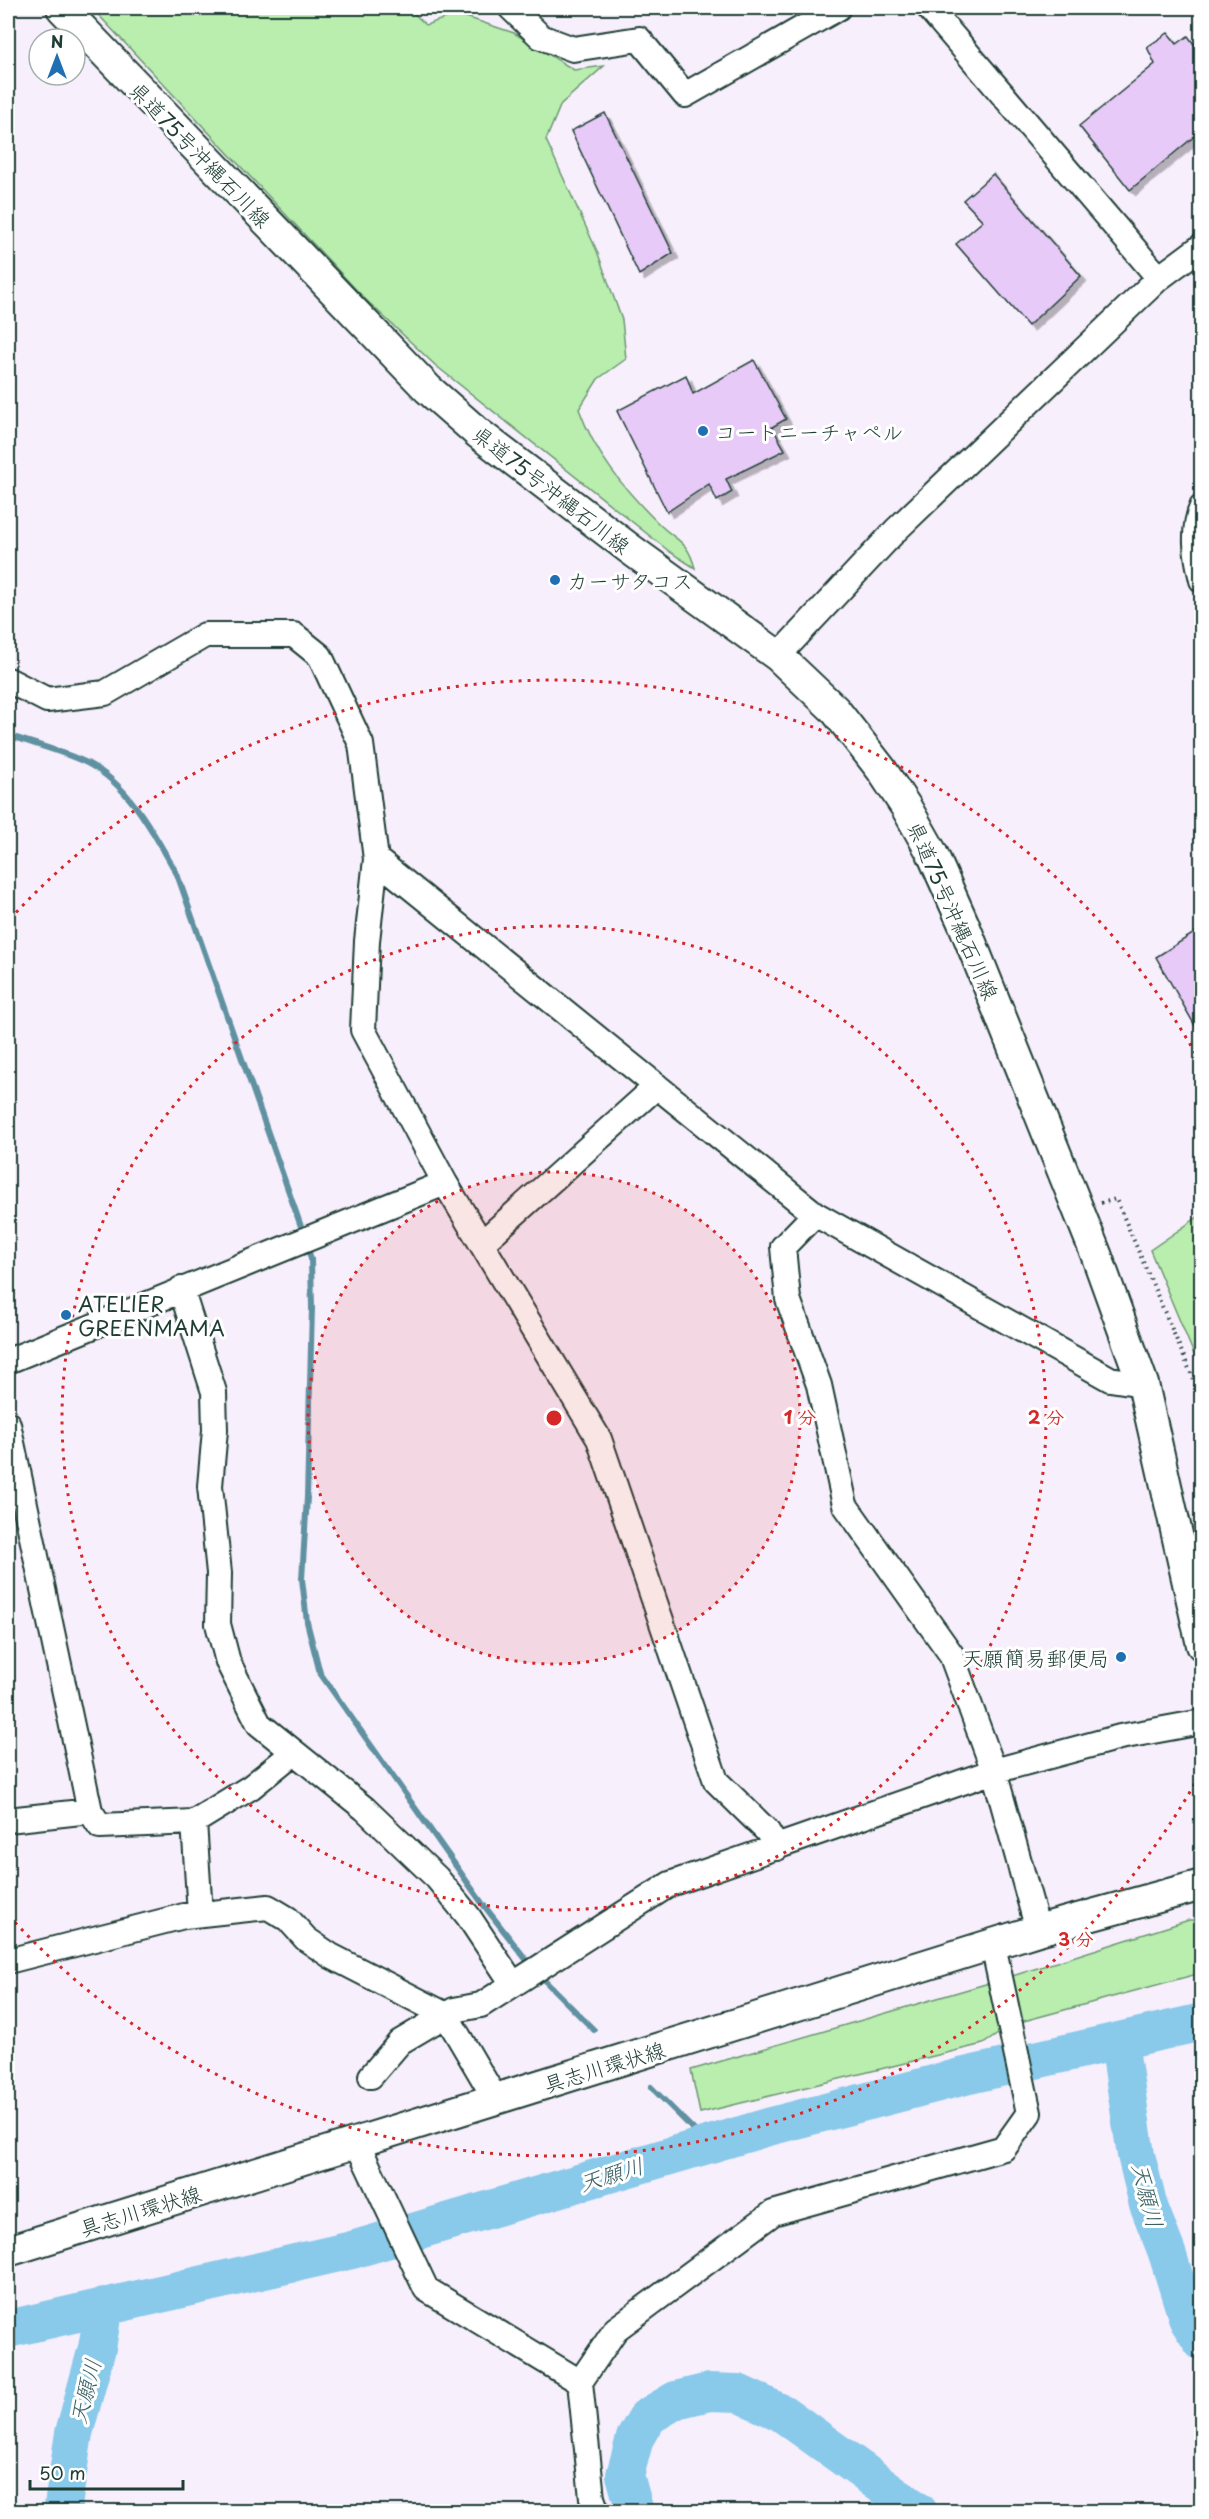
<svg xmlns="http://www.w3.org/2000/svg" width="1209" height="2519" viewBox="0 0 1209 2519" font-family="'Playpen Sans','Klee One',sans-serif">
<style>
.green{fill:#b9eeaf;stroke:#6c9672;stroke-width:1.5}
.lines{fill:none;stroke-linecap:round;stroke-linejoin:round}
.stream{stroke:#5f91a1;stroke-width:6}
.river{stroke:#89c9ea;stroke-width:38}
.building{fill:#e7caf8;stroke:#1f3d34;stroke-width:1.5;filter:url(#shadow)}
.minor-casing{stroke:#1f3d34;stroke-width:28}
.major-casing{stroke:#1f3d34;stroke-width:34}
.path{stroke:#1f3d34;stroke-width:4;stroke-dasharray:1.5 4.5;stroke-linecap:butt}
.minor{stroke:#fff;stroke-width:24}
.major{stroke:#fff;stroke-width:30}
.ring{fill:none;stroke:#d62828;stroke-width:3;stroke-dasharray:3 6}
.poi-dot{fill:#1f6fb2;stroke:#fff;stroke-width:2}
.labels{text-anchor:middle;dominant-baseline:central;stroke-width:6;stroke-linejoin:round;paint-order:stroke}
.street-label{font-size:21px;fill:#1f3d34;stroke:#fff}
.poi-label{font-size:21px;fill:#1f3d34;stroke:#fff;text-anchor:start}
.water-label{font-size:22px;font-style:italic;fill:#3a6062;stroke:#fff}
.centre{fill:#d62828;stroke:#fff;stroke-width:3}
.ring-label{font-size:18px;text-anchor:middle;font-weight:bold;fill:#d62828;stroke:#fff;stroke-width:6;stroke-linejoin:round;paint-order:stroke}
</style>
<defs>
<filter id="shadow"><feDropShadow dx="5.5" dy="5.5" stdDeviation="0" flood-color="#0004"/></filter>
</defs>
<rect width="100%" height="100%" fill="#f8effd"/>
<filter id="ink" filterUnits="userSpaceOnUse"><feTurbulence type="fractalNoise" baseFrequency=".0167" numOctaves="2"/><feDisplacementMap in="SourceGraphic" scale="12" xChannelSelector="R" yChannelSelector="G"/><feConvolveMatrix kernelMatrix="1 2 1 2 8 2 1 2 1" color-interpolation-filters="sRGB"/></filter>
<g filter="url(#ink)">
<path class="green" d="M92 8H408L426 25 457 14 514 33 574 70 604 66 561 104 546 140 597 251 622 320 626 359 598 379 579 409C595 454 624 489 658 523 677 542 687 539 695 568L670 552 435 365 364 298Z
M1201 1215V1371L1150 1250Z
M1189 1920H1201V1973L1020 2022 1009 1977Z
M989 1983 1001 2032 983 2044 700 2113 691 2070Z"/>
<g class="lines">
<path class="stream" d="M8 735C33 744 63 751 87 763 130 785 154 834 177 874L304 1235
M307 1245 311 1259 312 1308 307 1497 302 1579 307 1622 320 1673 482 1903 532 1967
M539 1975 594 2030
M651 2087 708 2144"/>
<path class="river" d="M1119 2042 1136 2155 1148 2204 1167 2253 1188 2320 1202 2342
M8 2329 352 2250 768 2127 965 2076 1202 2022
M62 2512 74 2433 97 2348 104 2306
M635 2512 625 2475 635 2438 647 2417 676 2400 709 2392 738 2393 782 2413 919 2512"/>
</g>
<path class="building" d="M1168 33 1177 44 1188 36 1202 55V130L1130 190 1079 126 1155 64 1147 47Z
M605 113 673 253 639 275 571 131Z
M993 174 1081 276 1028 326 956 244 983 221 963 200Z
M754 360 786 419 772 427 785 450 726 479 732 492 717 501 709 484 667 512 617 411 686 375 693 394Z
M1202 928V1038L1156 957Z"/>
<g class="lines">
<g class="minor-casing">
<path id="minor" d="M511 8 541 37 573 49 639 39 685 95 838 8
M929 8 1159 278
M1202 507C1192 530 1196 556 1202 580
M778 656 896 530 1159 278 1202 246
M8 680 47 700 105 693 205 635H294L320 656 361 744 376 859 367 941 363 1030 445 1183 599 1439 716 1781 767 1831 777 1848
M376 859 815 1214 1110 1379 1143 1384
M815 1214 783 1247 788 1299 819 1385 845 1505 951 1654 994 1771 1038 1930
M482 1243 657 1086
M181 1289 214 1392 215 1430 210 1486 219 1573 218 1624 228 1662 259 1724 365 1809 437 1878 468 1916 513 1984
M8 1361 445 1183
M8 1424 90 1811 100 1826 194 1822
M8 1820 90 1811
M200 1914 194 1822 251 1787 293 1753
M8 1961 184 1916 268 1907 288 1919 306 1939 331 1956 446 2015 496 2100
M371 2076 400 2042 454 2010 481 2005 670 1884 994 1771 1120 1737 1202 1722
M357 2143 426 2289 580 2382
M597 2512 592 2498 580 2382 616 2329 773 2213 1004 2148 1029 2113 993 1945"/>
</g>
<g class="major-casing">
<path id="major" d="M62 8 428 389 478 433 630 549 778 656 835 710 881 769 906 807 932 853 964 925 1096 1254 1143 1384 1202 1645
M8 2251 1038 1930 1202 1885"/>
</g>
<path class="path" d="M1101 1203 1116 1199 1202 1399"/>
<use href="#minor" class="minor"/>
<use href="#major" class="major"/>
</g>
</g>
<circle cx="554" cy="1418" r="246" fill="#d62828" fill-opacity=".12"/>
<g class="ring">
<circle cx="554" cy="1418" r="246"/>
<circle cx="554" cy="1418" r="492"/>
<path d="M1199 1776A738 738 0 0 1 10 1917M10 919A738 738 0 0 1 1199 1060"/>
</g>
<g class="poi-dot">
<circle cx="703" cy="431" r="6"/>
<circle cx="555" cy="580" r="6"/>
<circle cx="66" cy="1315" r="6"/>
<circle cx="1121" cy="1657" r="6"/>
</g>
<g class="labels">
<g class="street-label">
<text transform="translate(201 154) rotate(46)">県道75号沖縄石川線</text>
<text transform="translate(552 489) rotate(38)">県道75号沖縄石川線</text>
<text transform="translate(954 910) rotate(66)">県道75号沖縄石川線</text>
<text transform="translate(604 2066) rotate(-17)">具志川環状線</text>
<text transform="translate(140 2210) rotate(-17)">具志川環状線</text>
</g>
<g class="poi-label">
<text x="715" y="431">コートニーチャペル</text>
<text x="567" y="580">カーサタコス</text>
<text x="78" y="1303">ATELIER<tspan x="78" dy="24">GREENMAMA</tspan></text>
<text x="1109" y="1657" text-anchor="end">天願簡易郵便局</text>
</g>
<g class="water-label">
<text transform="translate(611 2173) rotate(-17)">天願川</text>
<text transform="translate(1149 2195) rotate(76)">天願川</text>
<text transform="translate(84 2391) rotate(-76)">天願川</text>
</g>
</g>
<circle cx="554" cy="1418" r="9" class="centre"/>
<g class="ring-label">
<text x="800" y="1424">1 分</text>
<text x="1046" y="1424">2 分</text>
<text x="1076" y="1946">3 分</text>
</g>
<rect width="1209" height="2519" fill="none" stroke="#fff" stroke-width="30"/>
<rect x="15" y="15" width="1179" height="2489" fill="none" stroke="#1f3d34" stroke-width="2" filter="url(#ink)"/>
<g transform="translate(57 57)"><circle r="28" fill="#ffffff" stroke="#a5b1ae" stroke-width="1.5"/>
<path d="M0-4.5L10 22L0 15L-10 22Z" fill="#1f6fb2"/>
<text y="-9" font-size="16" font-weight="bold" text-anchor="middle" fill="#1f3d34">N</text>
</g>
<path d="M30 2480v9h153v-9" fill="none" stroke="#1f3d34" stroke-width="3"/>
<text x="39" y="2480" font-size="18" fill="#1f3d34" stroke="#ffffff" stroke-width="4.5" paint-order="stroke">50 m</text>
</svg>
